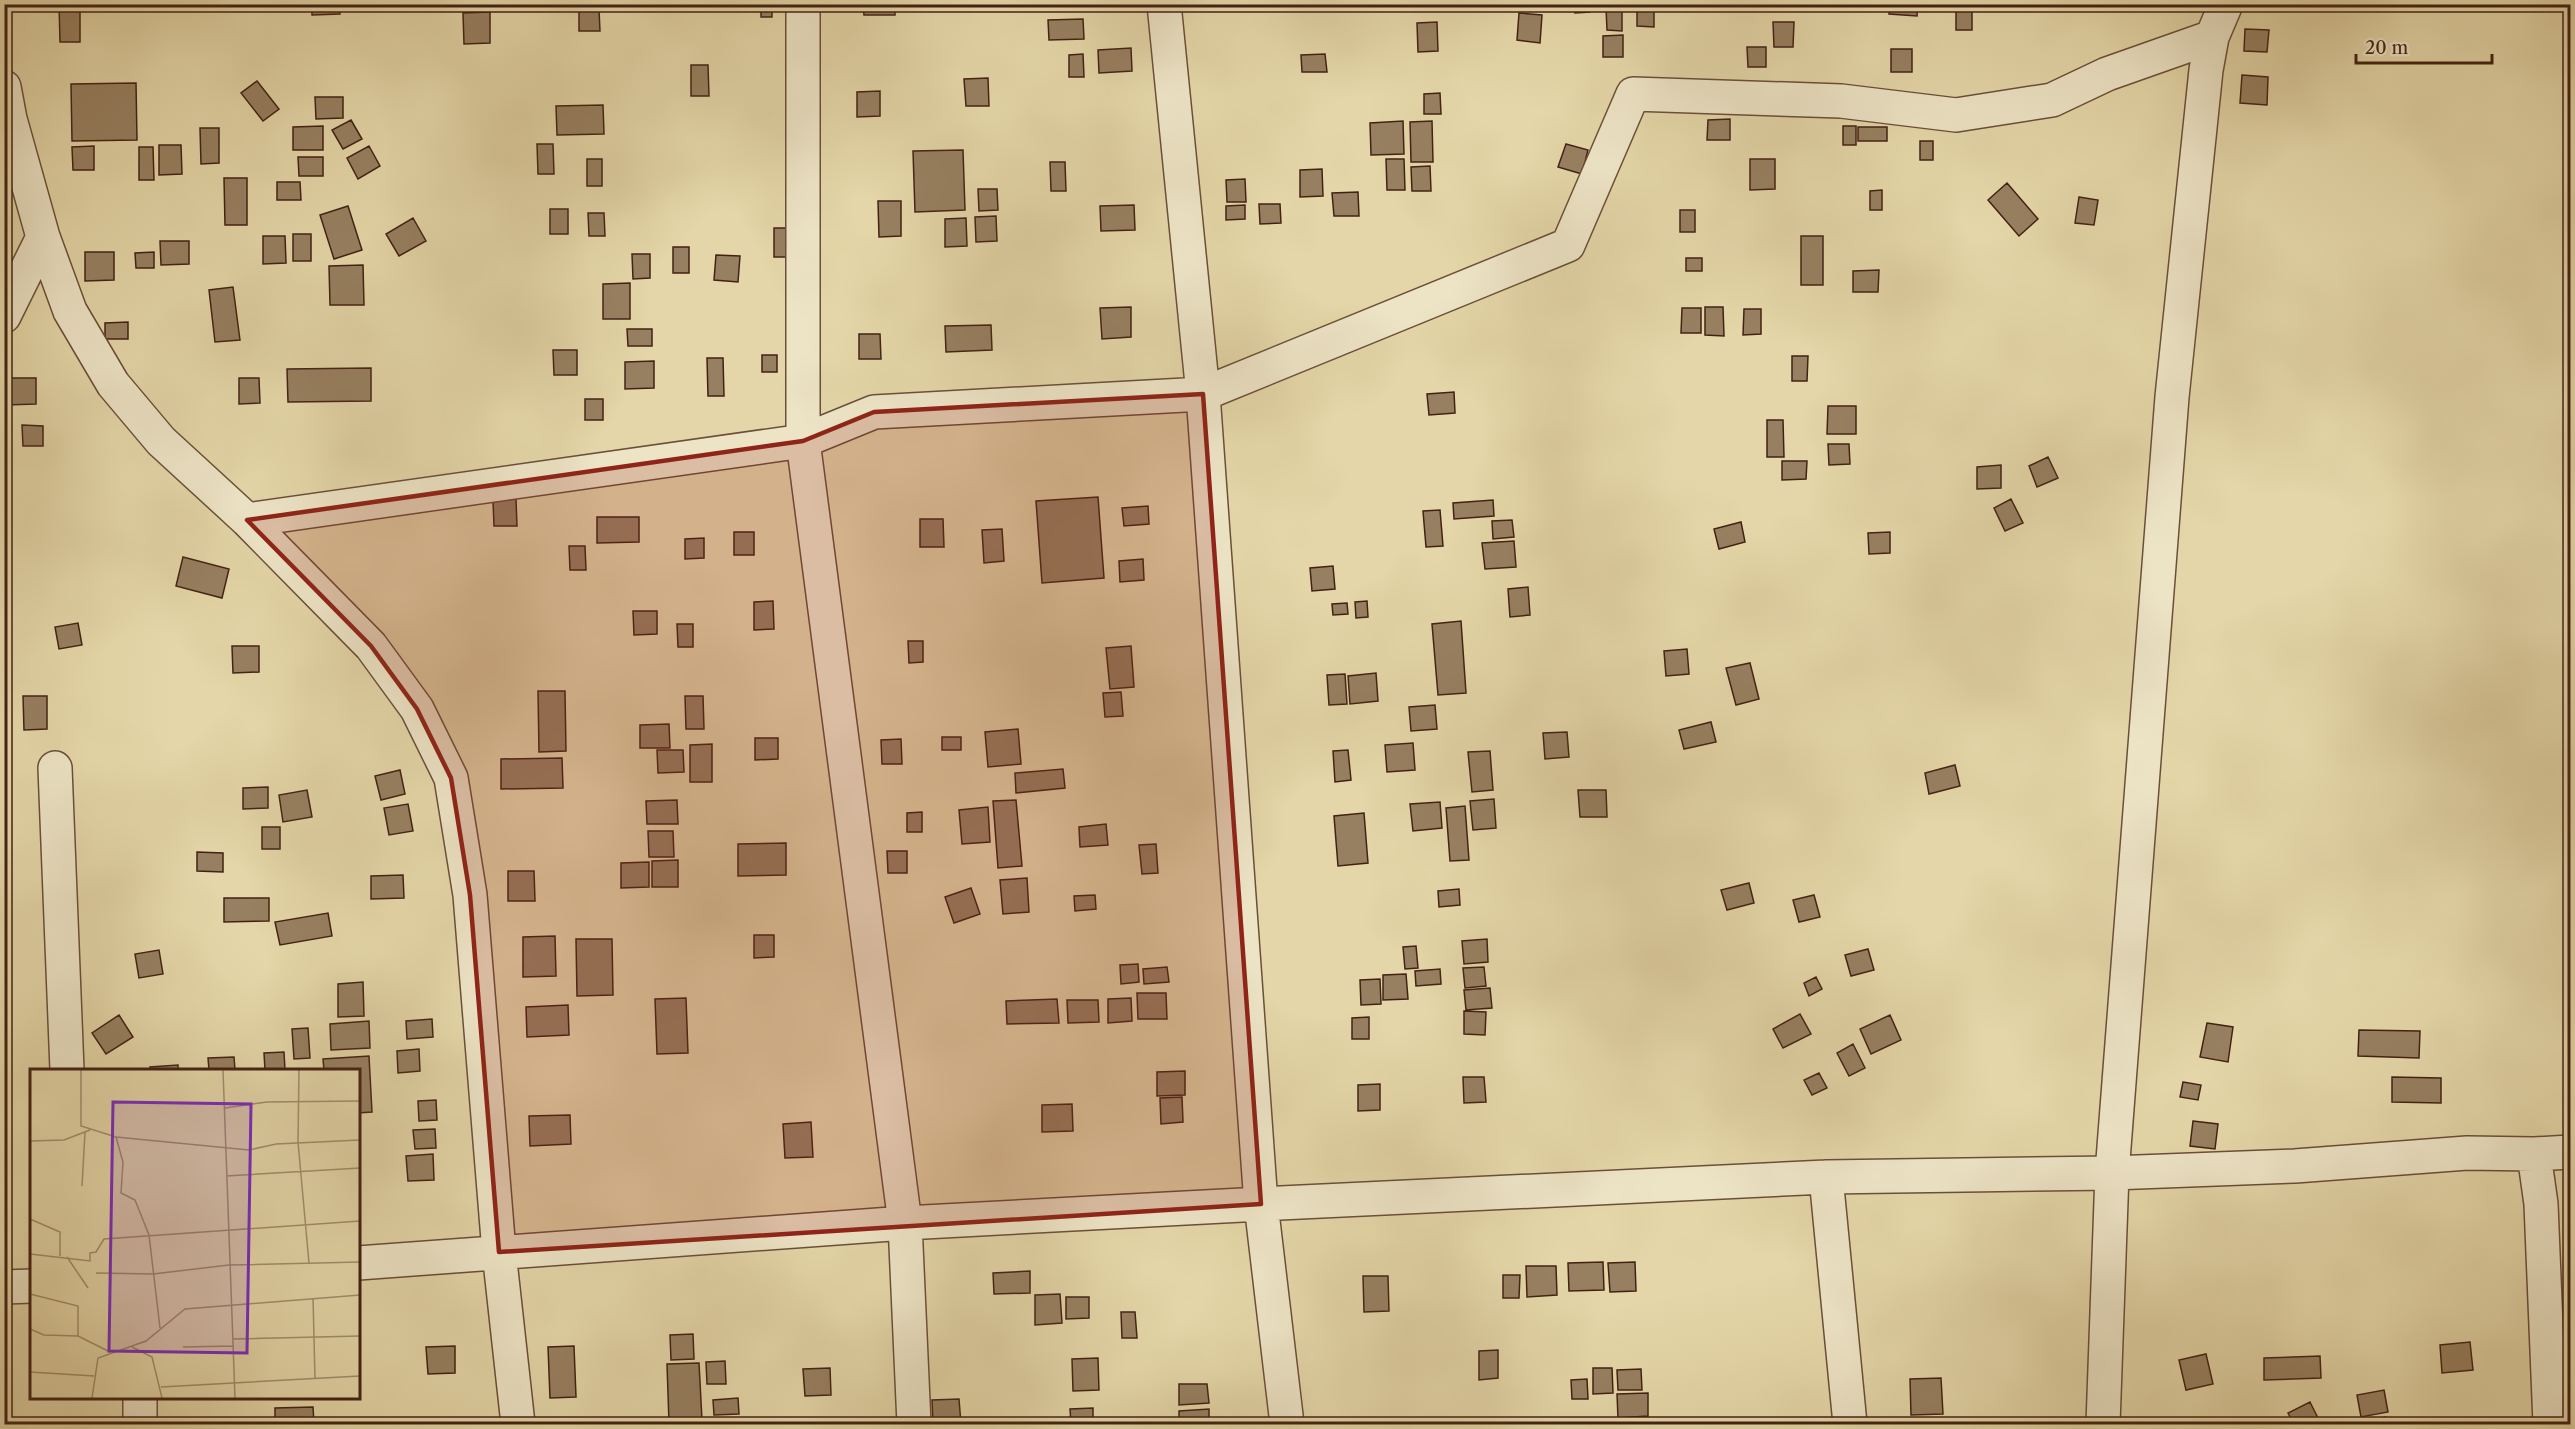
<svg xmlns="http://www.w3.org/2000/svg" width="2575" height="1429" viewBox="0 0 2575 1429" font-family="'Libre Caslon Text',serif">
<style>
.building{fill:#978061;stroke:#432214;stroke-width:1.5}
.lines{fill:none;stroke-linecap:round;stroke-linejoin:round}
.minor-casing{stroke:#6b4f39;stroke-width:36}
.minor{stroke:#ede4c6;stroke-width:33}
.marked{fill:#8f2418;fill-opacity:0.2;stroke:#8f2418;stroke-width:4.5;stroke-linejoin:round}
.inset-road{fill:none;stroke:#a48e6d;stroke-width:1.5}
.view{fill:#7b2cbf;fill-opacity:0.15;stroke:#7b2cbf;stroke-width:3}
.inset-edge{fill:none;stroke:#432214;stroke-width:3}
</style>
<rect width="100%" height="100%" fill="#e4d6a8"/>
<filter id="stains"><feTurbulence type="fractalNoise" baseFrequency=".00333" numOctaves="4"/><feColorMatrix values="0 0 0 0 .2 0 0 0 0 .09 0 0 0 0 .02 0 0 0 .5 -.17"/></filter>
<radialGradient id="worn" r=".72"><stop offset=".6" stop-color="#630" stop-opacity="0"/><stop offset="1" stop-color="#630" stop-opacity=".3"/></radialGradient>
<path class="building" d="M59 4H80V42H60Z
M312 4H339L340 14 312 15Z
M440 4H464V10H440Z
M761 4H772V17H761Z
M863 4H895V15H864Z
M1575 4H1591L1590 12 1575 13Z
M1890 4H1918L1917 16 1889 14Z
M1956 4H1972V30H1956Z
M1637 5H1654V27L1637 26Z
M1622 7V31L1607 30 1606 8Z
M579 10H599L600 31H579Z
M490 12V43L464 44 463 13Z
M1519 13 1542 15 1540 43 1517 40Z
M1083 19 1084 39 1049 40 1048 20Z
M1437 22 1438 51 1418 52 1417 23Z
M1773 22H1794L1793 47H1774Z
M2245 29 2269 30 2267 52 2244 51Z
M1623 35V57H1603V36Z
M1747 47H1766V67H1748Z
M1131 48 1132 71 1099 73 1098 50Z
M1891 49H1912V72H1891Z
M1083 54 1084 77H1069V55Z
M1325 54 1327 72H1302L1301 55Z
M691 65H708L709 96H691Z
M2242 75 2268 77 2267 105 2240 103Z
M988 78 989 106H966L964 79Z
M257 81 279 109 263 121 241 93Z
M136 83 137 140 72 141 71 84Z
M880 91V116L857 117V92Z
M1440 93 1441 114H1424V94Z
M315 97H343V118L316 119Z
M603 105 604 134 557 135 556 106Z
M1730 119V140H1707L1708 120Z
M351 120 362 139 343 149 332 130Z
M1403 121 1404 154 1371 155 1370 123Z
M1432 121 1433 162H1411L1410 122Z
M323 126V150H293V127Z
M1843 126H1856V145H1843Z
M1858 127H1887V141H1858Z
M200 128H219V163L201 164Z
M1920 141H1933V160H1920Z
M537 144H553L554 174H538Z
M1566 144 1588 150 1582 174 1558 167Z
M159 145H181L182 174 159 175Z
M94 146V170H73L72 147Z
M369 146 380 166 358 179 347 158Z
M139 147H153L154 180H139Z
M963 150 965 210 915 212 913 151Z
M298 157H323V176H299Z
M587 159H602V186H587Z
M1386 159H1404L1405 190H1387Z
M1750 159H1775V189L1750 190Z
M1050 162H1065L1066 191H1051Z
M1430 166 1431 191H1412L1411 167Z
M1322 169 1323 196 1300 197V170Z
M224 178H247V225H225Z
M1245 179 1246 202H1227L1226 180Z
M277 182H300L301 200H277Z
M2007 183 2038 219 2019 236 1988 200Z
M978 189H997L998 210 979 211Z
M1882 190V210H1870V191Z
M1358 192 1359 216H1334L1332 193Z
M2079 197 2098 200 2094 225 2075 223Z
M878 201H901V236L879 237Z
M1259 204H1280L1281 223 1260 224Z
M1134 205 1135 230 1101 231 1100 206Z
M1245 205V219L1226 220V206Z
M348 206 362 250 334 259 320 215Z
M550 209H568V234H550Z
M1680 210H1695V232H1680Z
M588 213H604L605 236H589Z
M996 216 997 241 976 242 975 217Z
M413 218 426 241 399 256 386 234Z
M966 218 967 246 945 247V219Z
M774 228H787L788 257H774Z
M293 234H311V261H293Z
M263 236H285L286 263 263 264Z
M1801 236H1823V285H1801Z
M160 241H189V264L161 265Z
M673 247H689V273H673Z
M85 252H114V280L85 281Z
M154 252V268H136L135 253Z
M632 254H650V278L633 279Z
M716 255 740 256 738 282 714 280Z
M1686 258H1702V271H1686Z
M363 265 364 305H330L329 266Z
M1879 270 1878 292H1853V271Z
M630 283V319H603V284Z
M233 287 240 340 215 342 209 290Z
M1131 307V337L1102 339 1100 308Z
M1705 307H1723L1724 336 1705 335Z
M1682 308H1701V333H1681Z
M1744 309H1761V334L1743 335Z
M128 322V339H105V323Z
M991 325 992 350 946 352 945 326Z
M627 329H652V346H628Z
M859 334H880L881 359H859Z
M553 350H577V375H554Z
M762 355H777V372H762Z
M1792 356H1808L1807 381H1792Z
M707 358H723L724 396H708Z
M654 361V388L625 389V362Z
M371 368V401L288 402 287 369Z
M4 378H36V404L5 405Z
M239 378H259L260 403 239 404Z
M1454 392 1455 413 1429 415 1427 394Z
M585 399H603V420H585Z
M1828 406H1856V434H1827Z
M1767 420H1783L1784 457H1767Z
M22 425 43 426V446H23Z
M1828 444H1849L1850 464 1829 465Z
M2048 457 2058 478 2037 487 2029 466Z
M1782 461H1807L1806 479 1782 480Z
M2001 465V488L1977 489V467Z
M1098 497 1104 578 1042 583 1036 501Z
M516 499 517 526H494L493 501Z
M2011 499 2023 523 2005 531 1994 508Z
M1493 500 1494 516 1454 519 1453 503Z
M1148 506 1149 524 1124 526 1122 508Z
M1440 510 1443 546 1426 547 1423 511Z
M597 517H639V542L597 543Z
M920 519H943L944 547H920Z
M1512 520 1514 537 1493 539 1492 521Z
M1741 522 1745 542 1719 549 1714 529Z
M1002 529 1004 561 984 563 982 530Z
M734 532H754V555H734Z
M1890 532V553L1869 554 1868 533Z
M704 538V558L685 559V539Z
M1514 541 1516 567 1485 569 1482 543Z
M569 546H585L586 570H570Z
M183 557 229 569 222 598 176 586Z
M1143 559 1144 580 1120 582 1119 561Z
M1333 566 1335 589 1312 591 1310 568Z
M1528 587 1530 615 1510 617 1508 589Z
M773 601 774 629 754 630V602Z
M1367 601 1368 617 1356 618 1355 602Z
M1347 603 1348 614 1333 615 1332 604Z
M633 611H657V634L634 635Z
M1461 621 1466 693 1438 695 1432 624Z
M78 623 82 645 59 649 55 627Z
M677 624H693V647H678Z
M908 641H923V662L909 663Z
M232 646H259V672L233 673Z
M1131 646 1134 687 1110 689 1106 648Z
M1687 649 1689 674 1666 676 1664 651Z
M1750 663 1759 699 1736 705 1726 668Z
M1376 673 1378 701 1350 704 1348 676Z
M1345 674 1347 704 1329 705 1327 675Z
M538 691H565L566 751 539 752Z
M1121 692 1123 716 1105 717 1103 693Z
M23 696H47V729L24 730Z
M685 696H703L704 729H686Z
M1435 705 1437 729 1411 731 1409 707Z
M1711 722 1716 742 1684 749 1679 730Z
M669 724 670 748H640V725Z
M1018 729 1021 764 988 767 985 732Z
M1567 732 1569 757 1545 759 1543 733Z
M942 737H961V750H942Z
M755 738H778V759L755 760Z
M901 739 902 764H882L881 740Z
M1413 743 1415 770 1387 772 1385 745Z
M712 744V782H690V745Z
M657 750H683L684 772 658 773Z
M1348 750 1351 780 1335 782 1333 751Z
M1490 751 1493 790 1472 792 1468 752Z
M562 758 563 788 501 789V759Z
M1955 765 1960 786 1929 794 1925 773Z
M1063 769 1065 788 1016 793 1015 773Z
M400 770 405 794 381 800 375 776Z
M268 787V808L243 809V788Z
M307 790 312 817 283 822 279 795Z
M1578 790H1606L1607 817H1580Z
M1494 799 1496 828 1473 830 1470 801Z
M677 800 678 824H647L646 801Z
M1016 800 1022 866 998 868 993 801Z
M1440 802 1442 828 1413 831 1410 804Z
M408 804 413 831 389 835 384 808Z
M1465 806 1469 860 1450 861 1446 808Z
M988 807 990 842 962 844 959 810Z
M922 812V832H907V813Z
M1364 813 1368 863 1338 866 1334 816Z
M1106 824 1108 845 1080 847 1079 827Z
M262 827H280V849H262Z
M648 831H673L674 857H649Z
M786 843V875L738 876V844Z
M1156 844 1158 873 1142 874 1139 845Z
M887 851H907V873H888Z
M197 852 223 853V872L197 871Z
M678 860V887H652V861Z
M649 862V887L621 888V863Z
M508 871H534L535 901H508Z
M403 875 404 898 371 899V876Z
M1027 878 1029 912 1003 914 1000 880Z
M1749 883 1754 903 1727 910 1721 890Z
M971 888 980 914 954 923 945 897Z
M1459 889 1460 905 1439 907 1438 891Z
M1095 895 1096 909 1075 911 1074 896Z
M1814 895 1820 917 1799 922 1793 900Z
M224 898H269V921L224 922Z
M328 913 332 936 280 945 275 922Z
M754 935H774V957L754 958Z
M555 936 556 976 523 977V937Z
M576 939H612L613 995 577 996Z
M1487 939 1488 962 1464 964 1462 941Z
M1416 946 1418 968 1405 969 1403 947Z
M1868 949 1874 970 1851 976 1845 955Z
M159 950 163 974 139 978 135 954Z
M1138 964 1139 982 1121 984 1120 965Z
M1167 967 1169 982 1144 984 1143 969Z
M1484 967 1486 986 1465 988 1463 968Z
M1440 969 1441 984 1416 986 1415 971Z
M1406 974 1408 999 1383 1000V975Z
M1816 977 1822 989 1809 996 1804 983Z
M1380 979 1381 1004 1361 1005 1360 980Z
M363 982 364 1016 338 1017V984Z
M1490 988 1492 1008 1466 1010 1464 990Z
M1137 993H1166L1167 1019H1138Z
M686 998 688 1053 657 1054 655 999Z
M1131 998 1132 1021 1108 1023V999Z
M1057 999 1059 1023 1007 1024 1006 1001Z
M1067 1000H1098L1099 1022 1068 1023Z
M568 1005 569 1035 527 1037 526 1007Z
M1464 1011 1486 1012 1485 1035 1464 1034Z
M1800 1014 1811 1034 1783 1048 1773 1029Z
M119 1015 133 1037 106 1054 92 1033Z
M1890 1015 1901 1040 1871 1054 1860 1029Z
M1369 1017V1039H1352V1018Z
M432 1019 433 1037 407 1039 406 1021Z
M369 1021 370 1048 331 1050 330 1024Z
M2207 1023 2233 1027 2228 1062 2200 1057Z
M308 1028 310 1058 294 1059 292 1029Z
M2359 1030 2420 1031 2419 1058 2358 1056Z
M1853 1044 1865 1068 1849 1076 1837 1053Z
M419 1049 420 1071 398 1073 397 1051Z
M284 1052 285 1070H265L264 1053Z
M369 1056 372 1112 358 1113V1070H324L323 1059Z
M234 1057 235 1070H209L208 1058Z
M178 1065V1070H151L150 1067Z
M1185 1071V1095L1157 1096V1072Z
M1819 1073 1827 1088 1812 1095 1804 1080Z
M1463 1077H1484L1486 1102 1464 1103Z
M2392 1077 2441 1078V1103L2392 1102Z
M2183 1082 2201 1085 2198 1100 2180 1097Z
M1380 1084V1110L1358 1111V1085Z
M1182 1097 1183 1122 1161 1124 1160 1098Z
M436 1100 437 1120 419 1121 418 1101Z
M1072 1104 1073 1131 1042 1132V1105Z
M570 1115 571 1144 530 1146 529 1116Z
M2193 1121 2218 1124 2215 1149 2190 1146Z
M811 1122 813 1157 785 1158 783 1124Z
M435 1129 436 1148 415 1149 413 1130Z
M433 1154 434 1180 408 1181 406 1156Z
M1603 1262 1604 1290 1569 1291 1568 1263Z
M1635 1262 1636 1291 1610 1292 1608 1263Z
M1526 1266H1556L1557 1295 1527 1297Z
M1030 1271V1293L994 1294 993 1273Z
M1503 1275H1520L1519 1298H1503Z
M1363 1276H1388L1389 1311 1364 1312Z
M1060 1294 1062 1323 1035 1325V1295Z
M1066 1297H1089V1318L1066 1319Z
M1121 1312H1135L1137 1338H1122Z
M693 1334 694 1359 671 1360 670 1335Z
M2470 1342 2473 1370 2442 1373 2440 1345Z
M455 1346V1373L428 1374 426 1347Z
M574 1346 576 1397 550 1398 548 1347Z
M1498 1350V1378L1479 1380V1351Z
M2206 1354 2213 1384 2186 1390 2179 1360Z
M2320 1356 2321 1378 2264 1380V1358Z
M1098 1358 1099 1390 1073 1391 1072 1359Z
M725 1361 726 1384H707L706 1362Z
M699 1363 702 1420 669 1423 667 1364Z
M830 1368 831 1395 805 1396 803 1369Z
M1593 1368H1612L1613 1393 1593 1394Z
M1641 1369 1642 1390H1618L1617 1370Z
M1941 1378 1943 1414 1911 1415 1910 1379Z
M1587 1379 1588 1399H1572L1571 1380Z
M1179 1384H1207L1209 1403 1179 1405Z
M2384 1390 2388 1412 2361 1417 2357 1395Z
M1648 1393V1416L1618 1418 1617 1394Z
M738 1398 739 1414 714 1415 713 1400Z
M959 1399 961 1424H933L932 1400Z
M2310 1402 2321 1424H2294L2288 1413Z
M313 1407 314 1424H275V1408Z
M1093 1408V1424H1071L1070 1409Z
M1209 1409V1424H1179V1411Z
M2386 1417 2388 1424H2366L2365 1420Z
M85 1419V1424H53V1420Z
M124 1419V1424H105V1420Z
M249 1419 250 1424H211V1420Z"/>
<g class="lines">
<g class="minor-casing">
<path id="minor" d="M803 4V441L905 1223 914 1424
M1164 4 1203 394 1261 1204 1287 1424
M4 87 10 119 43 237 70 311 113 384 161 441 247 520 371 646 417 709 451 778 470 895 499 1252 518 1424
M4 316 43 237
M247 520 803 441 874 412 1203 394 1568 245 1633 94 1841 101 1956 115 2052 100 2107 74 2212 37
M55 768 67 1070
M2534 1154 2541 1204 2550 1424
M1826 1177 1850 1424
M358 1263 905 1223 1261 1204 1826 1177 2112 1173 2295 1166 2467 1153 2534 1154 2570 1152
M4 1287 32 1286
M140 1424V1398
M2103 1424 2112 1173 2172 397 2206 70 2212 37 2226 4"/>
</g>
<use href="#minor" class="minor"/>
</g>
<path class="marked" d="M1203 394 1261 1204 499 1252 470 895 451 778 417 709 371 646 247 520 803 441 874 412Z"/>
<g transform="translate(30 1069)">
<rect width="330" height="330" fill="#e4d6a8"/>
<path class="inset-road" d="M51 1V57L86 68 219 81 246 75 330 71M193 1 205 329M269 1 268 73 279 194M195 39 237 33 330 32M86 68 93 93 91 124 105 131 119 166 130 259M0 72 34 71 60 61M196 107 330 99M52 117 55 63M0 150 30 163V187M0 185 60 192V184L66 183 74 170 330 152M37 188 58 219M66 204 123 205 199 196 330 193M0 225 48 237V267L80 283M283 229 285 309M0 260 14 266 48 267M203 270 330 267M102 278 122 288 132 329M153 278 203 277M0 303 64 307M131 318 330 307M62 329 68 289 116 272 155 240 330 226"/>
<path class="view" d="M83 33 221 35 217 284 79 282Z"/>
<rect width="330" height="330" class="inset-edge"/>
</g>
<rect width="2575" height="1429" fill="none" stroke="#e4d6a8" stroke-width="24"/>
<rect x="6" y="6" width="2563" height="1417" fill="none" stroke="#432214" stroke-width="3"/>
<rect x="12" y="12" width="2551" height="1405" fill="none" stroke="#432214" stroke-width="1.5"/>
<path d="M2356 54v9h136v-9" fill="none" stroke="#432214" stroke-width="3"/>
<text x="2365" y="54" font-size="18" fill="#432214" stroke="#ede4c6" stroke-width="4.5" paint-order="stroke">20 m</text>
<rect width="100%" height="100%" filter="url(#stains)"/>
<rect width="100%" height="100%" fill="url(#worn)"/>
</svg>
